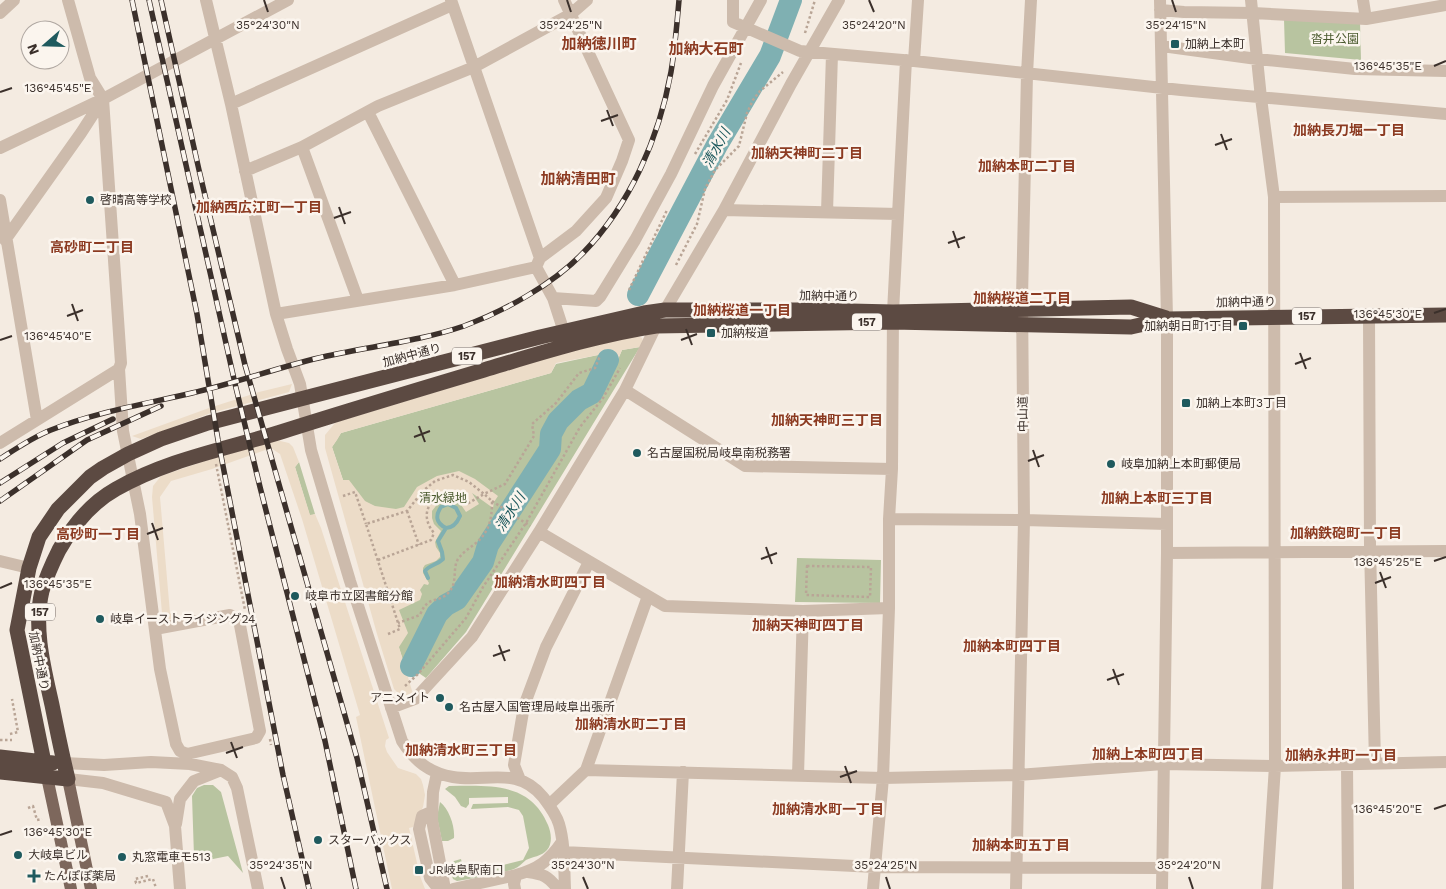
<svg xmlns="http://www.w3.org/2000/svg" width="1446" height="889" viewBox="0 0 1446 889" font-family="'Work Sans','Noto Sans JP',sans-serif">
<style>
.green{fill:#b8c4a0}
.plaza{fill:#ecdcc8}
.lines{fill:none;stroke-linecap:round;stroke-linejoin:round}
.stream{stroke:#7fb0b2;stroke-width:4}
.river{stroke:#7fb0b2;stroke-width:22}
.path{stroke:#b9a596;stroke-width:2.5;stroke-dasharray:2.5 2.5;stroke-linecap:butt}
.minor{stroke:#cdbbac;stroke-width:12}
.major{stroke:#7d675c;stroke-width:12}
.highway{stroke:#5c4a42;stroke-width:15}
.rail-casing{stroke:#3b302b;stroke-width:5.5}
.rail{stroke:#fbf5ee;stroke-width:4;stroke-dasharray:11;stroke-linecap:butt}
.ticks{fill:none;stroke:#3b302b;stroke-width:2}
.poi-dot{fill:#1f5a5e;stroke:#fbf5ee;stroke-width:2}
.labels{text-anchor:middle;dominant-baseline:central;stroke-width:5;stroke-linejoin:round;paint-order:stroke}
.shield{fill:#fbf5ee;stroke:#756b66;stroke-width:1}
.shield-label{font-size:11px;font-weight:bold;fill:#3b302b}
.park-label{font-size:12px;fill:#4a5a2e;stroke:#fbf5ee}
.poi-label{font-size:12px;fill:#3b302b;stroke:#fbf5ee;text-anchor:start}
.street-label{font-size:12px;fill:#3b302b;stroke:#fbf5ee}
.neighbourhood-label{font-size:14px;font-weight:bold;fill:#8c3b22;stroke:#fbf5ee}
.water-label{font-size:14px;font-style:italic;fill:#1f5a5e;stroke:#fbf5ee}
.quarter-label{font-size:15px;font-weight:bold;fill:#8c3b22;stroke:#fbf5ee}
.ticks-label{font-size:12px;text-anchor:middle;fill:#3b302b;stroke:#fbf5ee;stroke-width:5;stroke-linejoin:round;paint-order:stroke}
</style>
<rect width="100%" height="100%" fill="#f4ebe1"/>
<path class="green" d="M1284 19 1360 21 1361 60 1285 53Z
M640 347 466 632 426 678 404 663 332 447 341 433 551 373 556 364 598 355 616 364 622 350Z
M299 462 315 514 310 516 295 467Z
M797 558 881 560 880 603 795 602Z
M204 785H213L221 792 243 873 228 856 198 862 194 856 192 796 197 788Z
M449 786C488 786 530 781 548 825 551 832 553 843 547 850 542 856 532 857 526 860 522 863 519 867 514 869 496 875 476 878 457 881L453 879 449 867 454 861 461 859 464 873 468 874 523 860 529 848 523 816 519 810 508 807 471 809 473 804 508 803V797L469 798V804L466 808 461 806 455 797 445 789Z
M440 802C449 809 455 826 454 838L448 841H442L437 817Z"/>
<path class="plaza" d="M635 335 642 338 643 342 640 347 622 350 616 364 598 355 556 363 551 373 341 433 337 440 332 447 343 480H349L365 501 375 506 396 509 404 507 417 487 437 476 459 471 475 479 498 496 494 502 493 508 472 493 479 504 466 512 459 502 451 499 439 502 432 511V518L434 524 441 531 435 542 436 547 440 553V557L436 561 425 565 423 568V573L429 583 428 585 424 584 420 590 422 594 420 600 399 610 408 633 399 647 413 694 403 696 400 695 394 689 377 634 325 448V435L335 423 340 421 551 357Z
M292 384 289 392 211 413 141 439 132 436 209 408 259 392Z
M276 440 289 443 293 447 299 462 295 467 310 515 315 514 321 528 389 738 386 740 385 746 387 752 398 768 416 774 421 779 423 785 425 795 423 807 413 827 409 828 420 876 425 889H392L356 717 360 715 302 519 280 454 271 448 212 469 171 481 160 497 170 613 178 619H169L162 613 152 497 153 486 161 476 208 460Z"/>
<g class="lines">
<path class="stream" d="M428 578 425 571C429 565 437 565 443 559L442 552 438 541 446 528C436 523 435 516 441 507L448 504 456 508 460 516C457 523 453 528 446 528"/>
<path class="river" d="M638 295 717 145 770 56 791 0
M411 666 437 614 446 605 457 599 483 562 488 545 550 449 551 434 558 421 579 400 592 393 608 360"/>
<path class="path" d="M805 33 815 0
M695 154 727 100 741 63
M676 265 697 224 705 189 715 170 739 146 747 113 753 100 760 91 783 72
M629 290 667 210
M216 464 245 610
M343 496 355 492 366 524
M492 501 530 526
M407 511 419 545
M378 560 431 540 434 533C410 504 452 480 467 504L484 494 492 501C492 518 490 531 476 543 470 548 463 552 458 559 452 569 458 582 449 592 439 604 428 594 420 615L398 623
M807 566 871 567 870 597 806 595Z
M388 634 400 629 366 524 407 511 423 491 435 481 453 475 469 482 484 494 505 484 534 436 532 424 556 403 579 373 595 368 600 356
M405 686 418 674 466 618 483 587 526 523 580 427 603 398 620 368
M10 734 18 732 12 699
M270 739 271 745
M0 740H12
M28 808 33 806 37 820 42 819
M148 876 135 879 136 883 153 879 156 888"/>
<path class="minor" d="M68 0 90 78 103 99 121 363 119 369 123 431 140 514 160 669 176 744 180 751 187 754 256 738 260 731 239 620 230 615 155 629
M206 0 231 104 276 314 287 349 300 384 311 450 350 581 402 741C415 761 429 773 453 777 486 783 517 765 543 797 549 805 556 814 559 824 565 844 564 868 565 889
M451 0 540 258
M733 0V22L800 51 914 61 1181 90 1446 114
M1160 0 1167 319V553L1162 889
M1251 0 1261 98 1274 197 1275 766 1267 889
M1363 0 1366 19
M1160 10 1184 12 1253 13 1366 19 1446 5
M0 13 14 0
M1162 46 1257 59 1355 69 1446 71
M914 61 918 0
M231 104 452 5
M368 112 455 285
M302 147 358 300
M0 148 103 99 288 0
M245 171 302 147 378 106 474 67 571 14 587 0
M1274 197 1446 196
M0 200 37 420
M724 210 898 214
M827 212 832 54
M5 240 81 133 103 99
M536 267 553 298 564 332
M553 298 596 301 600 297 635 240 671 174 713 86 761 0
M665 310 724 210 791 84 839 0
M276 314 455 285 536 267 540 258 576 231 606 198 622 161 629 140 564 0
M1369 316 1370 546 1375 763
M625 390 745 466 892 469
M0 443 119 369
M889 519 1024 520 1167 524
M539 532 665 606 803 611 889 608
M1167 553 1446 551
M0 561 29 568
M391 708 415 699 472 637 539 532 625 390 656 326
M64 763 104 765 151 762 190 764 221 770 232 777 237 788 258 889
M1347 764 1348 889
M586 770 883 778 1018 775 1163 764 1275 766 1446 762
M437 773 433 792 432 820 445 889
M798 775 803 611
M68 779 103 783 166 802 175 826 180 889
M520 780 514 765 524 706 546 647 589 562
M549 805 586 770 648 596
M431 812 422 816 419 829 430 878 437 887 442 889
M176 824 180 799 194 781 219 771
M563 852 875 867 1162 868
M528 872C543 874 548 876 558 889
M453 889 516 875
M515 889 514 884 516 875C538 869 549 861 562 842
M677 889 683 772
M873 889 883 778 889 608V519L892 469 893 312 906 60
M1016 889 1024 520 1022 298 1027 74 1031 0"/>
<path class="major" d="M47 777 71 889
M68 779 91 889"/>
<path class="highway" d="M0 757 53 763
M0 772 68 779C62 755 57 730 52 705 44 669 33 628 42 591 46 578 53 562 59 550 73 525 91 503 116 489 168 459 227 449 284 431 350 410 417 390 484 370 541 353 597 335 656 326L893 322 1131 327 1167 319 1446 315
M47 777 17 630 29 568 39 537 58 509 90 477 103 468 128 454 161 439 208 423 540 337 644 313 665 310H808L893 312 1131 307 1166 318"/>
<g class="rail-casing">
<path id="rail" d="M132 0 197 314 218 440 283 775 309 889
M149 0 236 388 260 487 325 741 356 889
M161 0 199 170 245 365 357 758 387 889
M0 459C17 448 33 437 51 430 96 412 145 404 192 393 237 383 281 366 327 356 373 346 420 341 464 326 505 311 553 284 583 253 630 205 659 138 671 72 675 48 677 24 679 0
M0 483 63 443 113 419
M0 501 87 440 161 406"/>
</g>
<use href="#rail" class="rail"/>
</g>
<path class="ticks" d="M264 0 268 12M567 0 571 12M869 0 874 12M1172 0 1176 12M1434 66 1446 61M0 92 12 88M607 110 613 126M601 121 618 115M1221 134 1227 150M1215 145 1232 139M339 207 345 224M334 218 351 212M953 231 959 248M948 243 965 237M72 304 78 321M1434 313 1446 309M67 316 83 310M686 329 692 345M0 340 12 336M681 340 697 334M1300 353 1306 369M1295 364 1311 358M419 426 425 442M414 437 430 431M1033 450 1039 467M1028 461 1044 455M152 523 158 540M147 534 163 528M766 547 772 564M761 559 777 553M1434 561 1446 557M1380 572 1386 588M1375 583 1391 577M0 588 12 583M499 645 505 661M493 656 510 650M1113 669 1119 685M1107 680 1124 674M231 742 237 758M226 753 243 747M845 766 851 783M840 777 857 771M1434 809 1446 805M0 835 12 831M281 877 285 889M583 877 588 889M886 877 890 889M1189 877 1193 889"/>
<g class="poi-dot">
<rect x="1170" y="39" width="10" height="10" rx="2.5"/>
<circle cx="90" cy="200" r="5"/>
<rect x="1238" y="321" width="10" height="10" rx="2.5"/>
<rect x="706" y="328" width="10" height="10" rx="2.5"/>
<rect x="1181" y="398" width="10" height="10" rx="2.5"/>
<circle cx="637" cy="453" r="5"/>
<circle cx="1111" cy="464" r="5"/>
<circle cx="295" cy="596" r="5"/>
<circle cx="100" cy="619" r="5"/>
<circle cx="440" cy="698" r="5"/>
<circle cx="449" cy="707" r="5"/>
<circle cx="318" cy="840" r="5"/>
<circle cx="18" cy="855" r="5"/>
<circle cx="122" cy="857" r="5"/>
<rect x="414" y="865" width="10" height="10" rx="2.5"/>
<path d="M31.5 868.5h5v5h5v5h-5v5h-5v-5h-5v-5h5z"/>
</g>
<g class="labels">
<g class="shield">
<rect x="1292" y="307.5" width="30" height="17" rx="4"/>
<rect x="852" y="313.5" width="30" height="17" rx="4"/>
<rect x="452" y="347.5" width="30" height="17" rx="4"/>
<rect x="25" y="603.5" width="30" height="17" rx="4"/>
</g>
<g class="shield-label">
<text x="1307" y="316">157</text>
<text x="867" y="322">157</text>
<text x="467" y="356">157</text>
<text x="40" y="612">157</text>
</g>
<g class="park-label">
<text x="1335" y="39">沓井公園</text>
<text x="443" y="498">清水緑地</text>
</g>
<g class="poi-label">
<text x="1185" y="44">加納上本町</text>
<text x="100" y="200">啓晴高等学校</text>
<text x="1233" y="326" text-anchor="end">加納朝日町1丁目</text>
<text x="721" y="333">加納桜道</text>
<text x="1196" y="403">加納上本町3丁目</text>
<text x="647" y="453">名古屋国税局岐阜南税務署</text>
<text x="1121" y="464">岐阜加納上本町郵便局</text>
<text x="305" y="596">岐阜市立図書館分館</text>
<text x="110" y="619">岐阜イーストライジング24</text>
<text x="430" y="698" text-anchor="end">アニメイト</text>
<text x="459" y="707">名古屋入国管理局岐阜出張所</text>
<text x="328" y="840">スターバックス</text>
<text x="28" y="855">大岐阜ビル</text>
<text x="132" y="857">丸窓電車モ513</text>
<text x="429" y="870">JR岐阜駅南口</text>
<text x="44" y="876">たんぽぽ薬局</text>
</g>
<g class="street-label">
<text transform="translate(829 296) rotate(1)">加納中通り</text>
<text transform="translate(1246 302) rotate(-1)">加納中通り</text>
<text transform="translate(412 355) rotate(-15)">加納中通り</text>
<text transform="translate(1023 414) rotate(-91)">中山道</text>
<text transform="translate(39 661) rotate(79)">加納中通り</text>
</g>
<g class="neighbourhood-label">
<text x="1349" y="130">加納長刀堀一丁目</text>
<text x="807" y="153">加納天神町二丁目</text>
<text x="1027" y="166">加納本町二丁目</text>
<text x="259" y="207">加納西広江町一丁目</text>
<text x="92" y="247">高砂町二丁目</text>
<text x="1022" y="298">加納桜道二丁目</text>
<text x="742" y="310">加納桜道一丁目</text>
<text x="827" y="420">加納天神町三丁目</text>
<text x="1157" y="498">加納上本町三丁目</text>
<text x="1346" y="533">加納鉄砲町一丁目</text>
<text x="98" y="534">高砂町一丁目</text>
<text x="550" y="582">加納清水町四丁目</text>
<text x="808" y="625">加納天神町四丁目</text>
<text x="1012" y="646">加納本町四丁目</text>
<text x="631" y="724">加納清水町二丁目</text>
<text x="461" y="750">加納清水町三丁目</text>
<text x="1148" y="754">加納上本町四丁目</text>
<text x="1341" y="755">加納永井町一丁目</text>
<text x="828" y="809">加納清水町一丁目</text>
<text x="1021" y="845">加納本町五丁目</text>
</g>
<g class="water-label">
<text transform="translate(716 148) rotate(-61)">清水川</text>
<text transform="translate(510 512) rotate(-57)">清水川</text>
</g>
<g class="quarter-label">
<text x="599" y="44">加納徳川町</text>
<text x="706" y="49">加納大石町</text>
<text x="578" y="179">加納清田町</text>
</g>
</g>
<g class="ticks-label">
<text x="1176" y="29">35°24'15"N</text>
<text x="268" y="29">35°24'30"N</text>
<text x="571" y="29">35°24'25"N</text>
<text x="874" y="29">35°24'20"N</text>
<text x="1388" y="70">136°45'35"E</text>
<text x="58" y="92">136°45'45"E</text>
<text x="1388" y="318">136°45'30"E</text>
<text x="58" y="340">136°45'40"E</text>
<text x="1388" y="566">136°45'25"E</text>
<text x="58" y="588">136°45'35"E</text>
<text x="1388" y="813">136°45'20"E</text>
<text x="58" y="836">136°45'30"E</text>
<text x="281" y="869">35°24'35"N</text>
<text x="583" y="869">35°24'30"N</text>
<text x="886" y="869">35°24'25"N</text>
<text x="1189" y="869">35°24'20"N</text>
</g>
<g transform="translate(45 45) rotate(250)"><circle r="24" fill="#fbf5ee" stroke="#aea6a0"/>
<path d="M0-4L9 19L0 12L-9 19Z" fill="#1f5a5e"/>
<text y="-8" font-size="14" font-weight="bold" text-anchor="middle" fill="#3b302b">N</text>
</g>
</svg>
